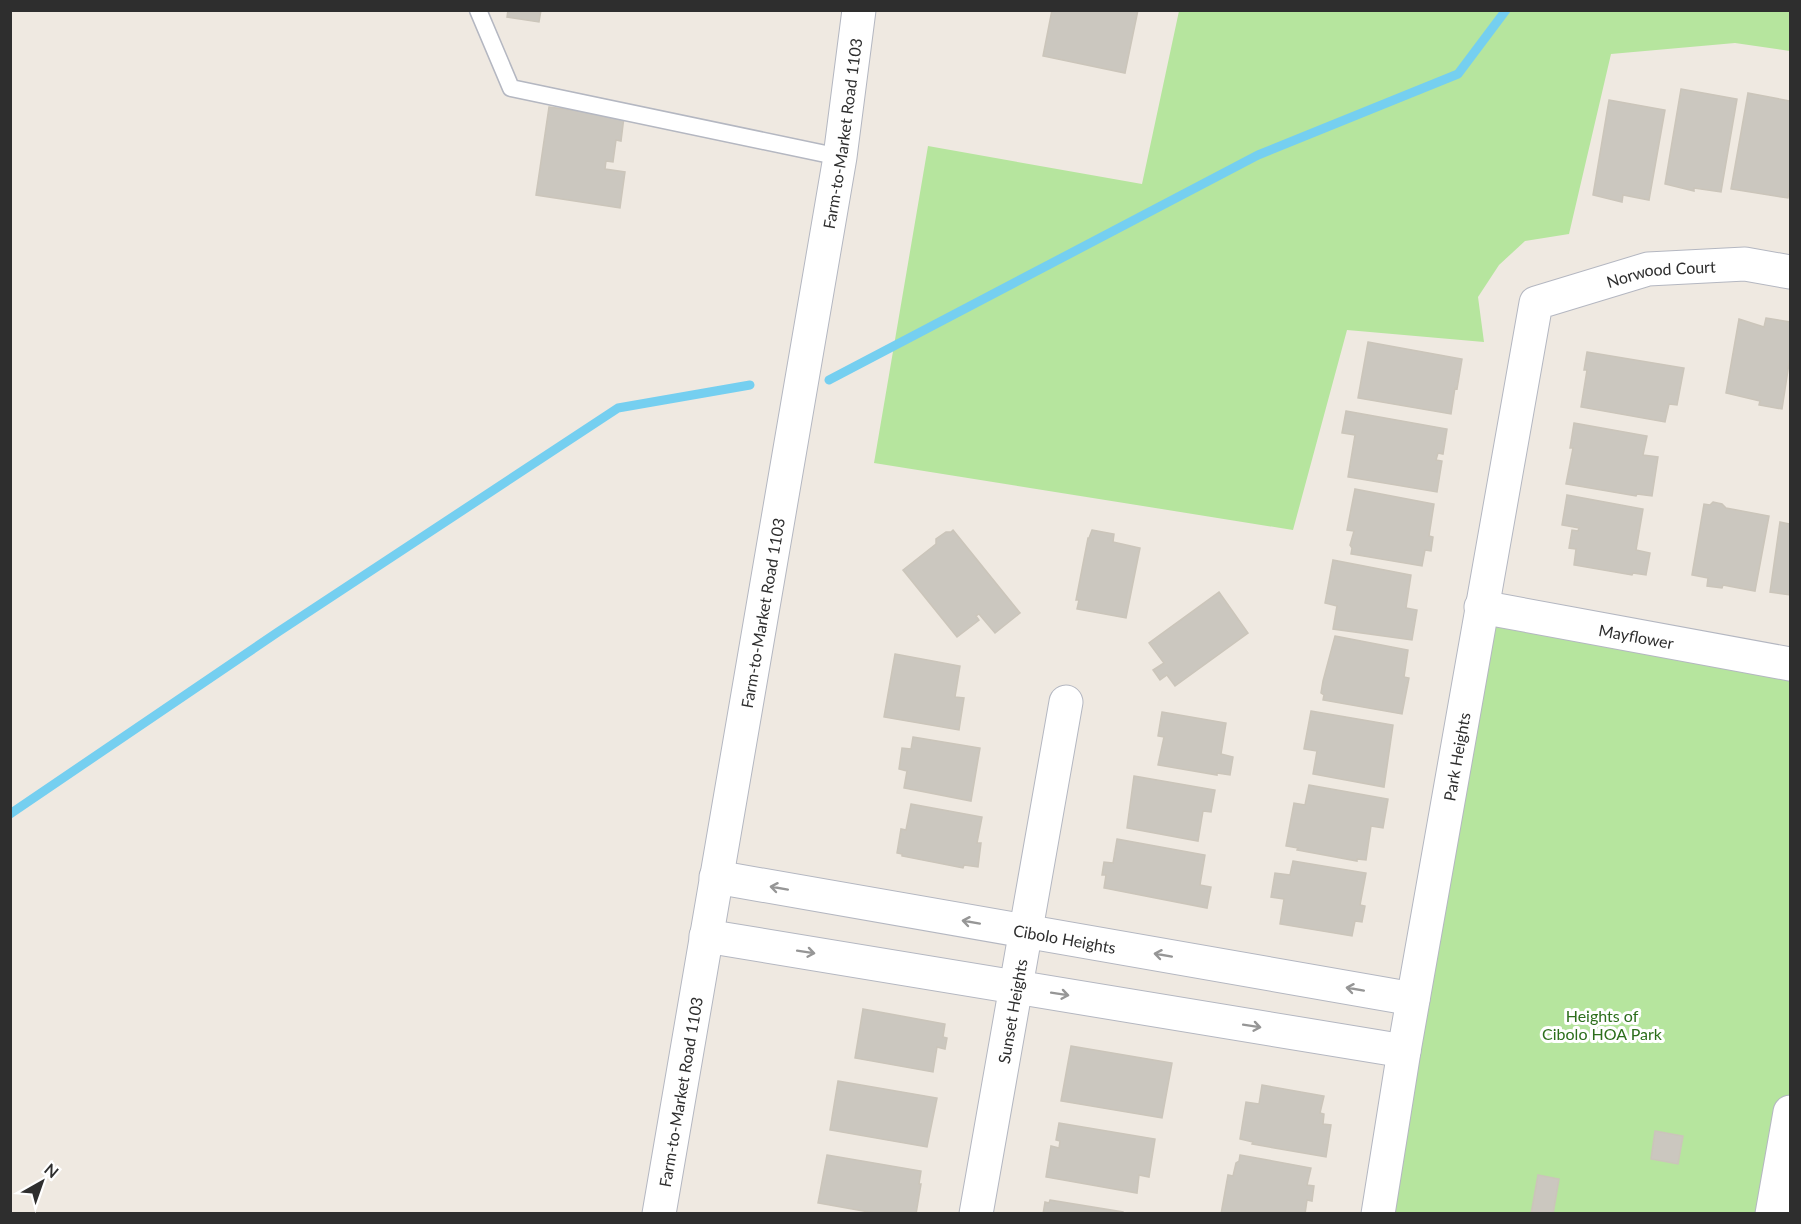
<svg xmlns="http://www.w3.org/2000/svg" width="1801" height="1224" viewBox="0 0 1801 1224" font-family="Lato,sans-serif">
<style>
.green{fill:#b6e59e}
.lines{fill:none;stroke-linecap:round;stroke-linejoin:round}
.stream{stroke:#75cff0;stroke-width:9}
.building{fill:#cbc7bf;stroke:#cbc5ba;stroke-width:1.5}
.service-casing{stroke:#b4b7c1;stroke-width:19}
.minor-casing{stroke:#b4b7c1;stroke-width:35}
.secondary-casing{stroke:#b4b7c1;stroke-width:35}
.service{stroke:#fff;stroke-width:16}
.minor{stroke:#fff;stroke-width:33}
.secondary{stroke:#fff;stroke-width:33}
.oneway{stroke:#969696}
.labels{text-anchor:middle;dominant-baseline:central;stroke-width:6;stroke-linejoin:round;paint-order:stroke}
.street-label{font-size:16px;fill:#2e2e2e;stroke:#fff}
.park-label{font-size:16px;fill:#2c6e1b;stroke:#fff}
</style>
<rect width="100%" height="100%" fill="#efe9e1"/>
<path class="green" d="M1179 11H1790V51L1735 43 1611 54 1569 234 1525 241 1499 265 1478 297 1484 342 1347 330 1293 530 874 463 928 146 1142 184Z
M1481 607 1790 664V1112L1772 1213 1379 1214Z"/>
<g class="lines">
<path class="stream" d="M829 380 1258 155 1458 74 1506 10
M10 814 278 632 618 408 750 385"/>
</g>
<path class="building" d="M508 10H541L539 22 507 17Z
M1052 10H1138L1125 73 1043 56Z
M1681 89 1737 99 1721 192 1694 188V191L1665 184Z
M1748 93 1790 101V186L1788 198 1731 189Z
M1609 100 1665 110 1649 200 1623 195 1622 202 1593 195Z
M549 107 624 117 621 141 616 140 613 162 606 161 605 169 625 172 620 208 536 195Z
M1766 318 1790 322V357L1782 409 1759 405 1760 401 1726 393 1739 319 1764 327Z
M1368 342 1462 359 1457 389 1455 388 1451 414 1358 398Z
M1587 352 1684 368 1677 405 1669 404 1665 422 1581 407 1587 370H1584Z
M1346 411 1447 429 1443 454 1438 453 1436 460 1442 461 1437 492 1348 477 1355 435 1342 433Z
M1574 423 1647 436 1643 455 1658 457 1652 496 1637 494 1636 496 1566 484 1573 448H1570Z
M1355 489 1434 504 1429 536 1433 537 1431 551 1425 550 1422 566 1351 554 1352 548 1350 545 1354 531 1347 530Z
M1567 495 1643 509 1636 550 1650 553 1646 575 1633 573 1632 575 1574 565 1576 549 1569 548 1572 530 1578 531 1579 528 1562 525Z
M1713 502 1722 504 1726 508 1769 516 1755 591 1723 585 1722 588 1707 586 1708 578 1692 575 1704 504 1710 505Z
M1780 522 1790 524V595L1770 592Z
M953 530 1020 613 995 633 979 614 976 616 979 620 957 637 903 570 936 544V539L946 532H951Z
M1092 530 1114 534 1113 542 1140 548 1126 618 1077 609 1079 600H1076L1088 538H1089Z
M1333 560 1411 575 1406 608 1417 610 1412 640 1333 629 1337 606 1325 603Z
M1219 592 1248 633 1175 686 1167 675 1160 680 1153 670 1164 663 1149 643Z
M1335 636 1408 650 1404 677 1409 678 1402 714 1323 700 1324 695 1321 693 1323 681Z
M895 654 960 666 955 697 964 698 959 730 884 717Z
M1311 711 1393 725 1384 787 1313 774 1317 751 1304 749Z
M1162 712 1226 723 1221 754 1233 757 1230 775 1217 773V775L1158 765 1164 737 1158 736Z
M913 737 980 748 971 801 904 788 907 771 899 769 902 748 911 749Z
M1134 776 1215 790 1211 812 1203 811 1198 841 1127 828Z
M1309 785 1388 799 1383 828 1371 826 1366 860 1357 859V861L1297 850 1298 848 1286 846 1294 803 1305 805Z
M911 804 982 817 977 843H981L978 867 964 865 963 868 902 856V854L897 853 901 829 906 830Z
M1117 839 1205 855 1200 885 1211 887 1207 908 1104 888 1106 875H1102L1104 862 1113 863Z
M1293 861 1366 873 1360 905 1365 906 1362 922 1355 921 1352 936 1280 924 1284 899 1271 897 1275 873 1290 875Z
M863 1009 945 1024 943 1037 947 1038 945 1049 937 1047 933 1072 855 1058Z
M1071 1046 1172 1063 1162 1118 1061 1101Z
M838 1081 937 1098 927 1147 830 1130Z
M1262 1085 1324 1096 1320 1113 1324 1114 1323 1124 1331 1125 1326 1157 1252 1144 1253 1142 1240 1139 1246 1102 1259 1104Z
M1059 1123 1155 1139 1149 1177 1139 1175 1137 1193 1046 1177 1051 1146 1059 1148 1060 1141 1056 1140Z
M1655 1131 1683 1136 1678 1164 1651 1159Z
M827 1155 921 1171 919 1184H921L916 1214H880L818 1203Z
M1240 1155 1311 1168 1307 1185 1314 1186 1312 1201 1307 1200 1305 1214H1221L1228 1175 1233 1176 1236 1163 1239 1161Z
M1538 1175 1559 1179 1553 1214H1531Z
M1050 1200 1123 1212V1214H1043L1045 1202 1049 1203Z"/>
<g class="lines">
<g class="service-casing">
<path id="service" d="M478 10 511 88 840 157"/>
</g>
<g class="minor-casing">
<g id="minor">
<path id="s1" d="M1481 607 1790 664"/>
<path id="s2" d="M716 877 1413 999"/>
<path d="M706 936 1404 1051"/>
<path id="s3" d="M976 1214 1066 702"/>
<path id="s4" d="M1378 1214 1404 1051 1536 303 1648 269 1745 264 1790 272"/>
<path d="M1772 1214 1790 1112"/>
</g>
</g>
<g class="secondary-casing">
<g id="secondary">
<path id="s5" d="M659 1214 840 157 859 10"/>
</g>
</g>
<use href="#service" class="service"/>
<use href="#minor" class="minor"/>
<use href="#secondary" class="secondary"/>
</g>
<defs><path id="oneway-shaft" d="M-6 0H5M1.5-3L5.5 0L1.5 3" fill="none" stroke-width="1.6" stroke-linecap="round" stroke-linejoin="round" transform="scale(1.5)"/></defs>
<g class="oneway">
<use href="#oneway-shaft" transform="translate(779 888) rotate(-170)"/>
<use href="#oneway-shaft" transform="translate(971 922) rotate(-170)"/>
<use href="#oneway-shaft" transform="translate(806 952) rotate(9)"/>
<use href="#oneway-shaft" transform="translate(1163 955) rotate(-170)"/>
<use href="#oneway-shaft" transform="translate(1355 989) rotate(-170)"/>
<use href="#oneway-shaft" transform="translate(1060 994) rotate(9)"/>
<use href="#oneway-shaft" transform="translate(1252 1026) rotate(9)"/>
</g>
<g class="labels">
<g class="street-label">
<text stroke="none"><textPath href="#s5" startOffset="1096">Farm-to-Market Road 1103</textPath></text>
<text stroke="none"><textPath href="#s4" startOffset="1054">Norwood Court</textPath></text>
<text stroke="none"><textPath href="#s5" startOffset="610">Farm-to-Market Road 1103</textPath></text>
<text stroke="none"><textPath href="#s1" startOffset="158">Mayflower</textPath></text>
<text stroke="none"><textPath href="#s4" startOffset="464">Park Heights</textPath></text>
<text stroke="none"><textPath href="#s2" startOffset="354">Cibolo Heights</textPath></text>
<text stroke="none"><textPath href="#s3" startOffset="206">Sunset Heights</textPath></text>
<text stroke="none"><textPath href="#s5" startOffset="124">Farm-to-Market Road 1103</textPath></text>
</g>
<g class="park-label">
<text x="1602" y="1015">Heights of<tspan x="1602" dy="18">Cibolo HOA Park</tspan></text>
</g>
</g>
<rect width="1801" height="1224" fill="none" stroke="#2e2e2e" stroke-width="24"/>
<g transform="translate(42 1182) rotate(40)" stroke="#ffffff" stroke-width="4.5" paint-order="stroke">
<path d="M0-4.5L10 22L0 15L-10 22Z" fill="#2e2e2e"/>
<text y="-9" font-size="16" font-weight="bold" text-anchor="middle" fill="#2e2e2e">N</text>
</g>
</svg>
